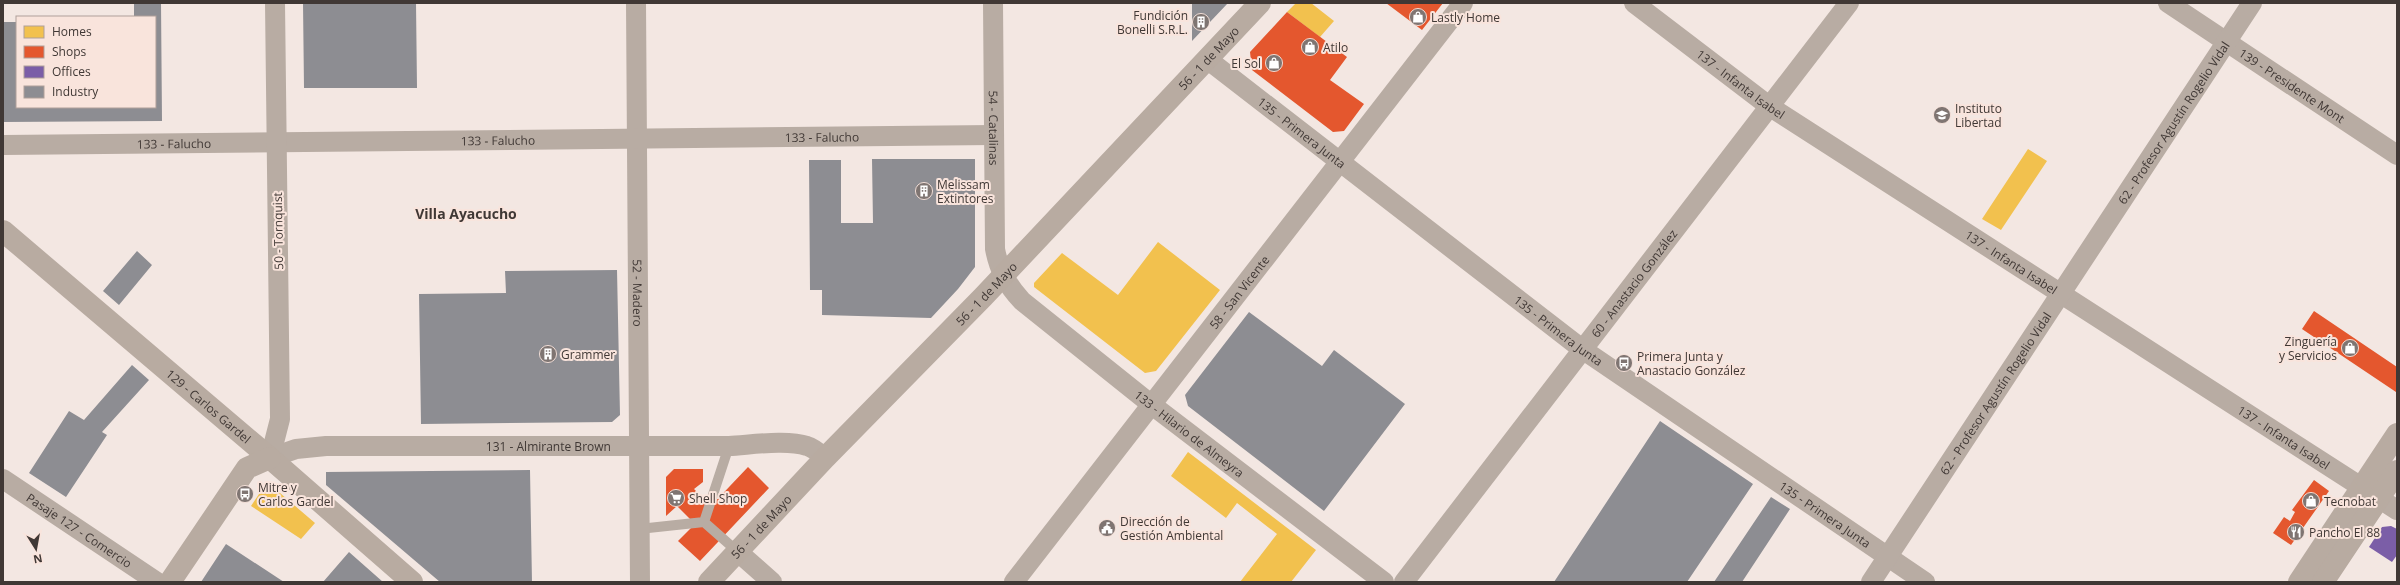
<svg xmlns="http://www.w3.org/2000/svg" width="2400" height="585" viewBox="0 0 2400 585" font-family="'Open Sans',sans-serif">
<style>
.homes{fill:#f2c14e}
.shops{fill:#e4572e}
.offices{fill:#7b5ea7}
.industry{fill:#8d8d92}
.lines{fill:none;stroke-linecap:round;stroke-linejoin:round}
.lane{stroke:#b8aca3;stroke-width:10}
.street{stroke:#b8aca3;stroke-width:20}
.secondary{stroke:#b8aba1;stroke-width:22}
.labels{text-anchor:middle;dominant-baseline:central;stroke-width:4;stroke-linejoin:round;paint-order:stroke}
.poi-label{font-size:12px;fill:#403835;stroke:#f9e4dc;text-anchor:start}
.street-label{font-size:12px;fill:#403835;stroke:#f9e4dc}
.quarter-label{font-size:14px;font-weight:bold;fill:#403835;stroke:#f9e4dc}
</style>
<rect width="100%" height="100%" fill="#f3e7e2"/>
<path class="homes" d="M1296 3H1311L1334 21 1320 37 1287 12Z
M2028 149 2047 161 2001 230 1982 219Z
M1158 242 1220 290 1156 371 1145 373 1034 287V283L1062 253 1118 295Z
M1188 452 1316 550 1291 582H1240L1277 534 1237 503 1226 518 1171 476Z
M273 487 315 523 301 539 251 506 263 488Z"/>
<path class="shops" d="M1386 3H1443L1422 30Z
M1287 12 1347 57 1330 80 1364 104 1344 131 1333 132 1252 70 1250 52Z
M2314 311 2397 367 2396 392 2302 329Z
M748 467 769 488 700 561 678 541 695 524 677 506 666 516V477L674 469H703V482L694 489 711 506Z
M2314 480 2329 491 2291 545 2273 533 2284 517 2290 521 2295 512 2292 510Z"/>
<path class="offices" d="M2391 526 2397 529V555L2392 562 2369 547 2382 527Z"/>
<path class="industry" d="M134 3H161L162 121 3 122V22H17V107H155V17H134Z
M303 3H416L417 88H304Z
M1192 3H1228L1192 41Z
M872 159H975V267L958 289 931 318 822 315V290H810L809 160H841V223H873Z
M137 251 152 265 119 305 103 291Z
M617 270 620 415 612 422 421 424 419 294 506 293 505 271Z
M1249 312 1322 366 1334 350 1405 404 1324 511 1188 406 1185 395Z
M132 365 149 380 102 432 107 435 66 497 29 473 69 411 84 420Z
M1660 421 1753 484 1687 582H1554Z
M530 470 532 582H440L326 485V472Z
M1771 497 1790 509 1742 582H1714Z
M226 544 284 582H201Z
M349 552 383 582H323Z"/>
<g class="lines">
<path class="lane" d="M729 446 704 522 738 552
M639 529 704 522"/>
<g class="street">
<path id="s1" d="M636 3 640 582"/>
<path id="s2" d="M993 3 995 249C999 270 1007 285 1022 301L1152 405 1384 582"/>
<path id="s3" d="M1634 3 1769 106 2397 510"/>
<path id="s4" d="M2168 3 2397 155"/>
<path id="s5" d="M1207 59 1582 349 1925 582"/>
<path id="s6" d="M3 145 994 135"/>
<path id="s7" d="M270 458 296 449 326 446H729C750 445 787 439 807 446 814 448 819 453 825 458"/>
<path d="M270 458 280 419 275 3"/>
<path id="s8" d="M3 479 157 582"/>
<path d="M738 552 772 582"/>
<path id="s9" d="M1014 582 1463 3"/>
<path id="s10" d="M1404 582 1849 3"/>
<path id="s11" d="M1871 582 2252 3"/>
</g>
<g class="secondary">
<path id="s12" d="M3 231 270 458 412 582"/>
<path d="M170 582 247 468 270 458"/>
<path id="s13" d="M709 582 825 458 983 297 1260 3"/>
<path d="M2299 582 2397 434"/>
<path d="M2323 582 2397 471"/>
</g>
</g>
<defs>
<g id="shop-disc" transform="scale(0.9)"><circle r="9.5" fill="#7f7572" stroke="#f9e4dc"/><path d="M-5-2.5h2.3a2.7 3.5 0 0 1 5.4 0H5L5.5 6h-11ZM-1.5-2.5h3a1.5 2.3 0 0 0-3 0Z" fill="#fff"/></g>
<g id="building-disc" transform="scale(0.9)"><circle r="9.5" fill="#7f7572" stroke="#f9e4dc"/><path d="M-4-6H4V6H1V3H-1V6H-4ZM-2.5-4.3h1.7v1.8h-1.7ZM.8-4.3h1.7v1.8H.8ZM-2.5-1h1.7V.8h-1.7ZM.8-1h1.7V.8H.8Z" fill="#fff"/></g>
<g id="school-disc" transform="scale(0.9)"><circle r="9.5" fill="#7f7572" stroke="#f9e4dc"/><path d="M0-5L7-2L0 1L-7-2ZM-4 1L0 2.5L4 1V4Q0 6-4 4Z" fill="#fff"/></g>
<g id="bus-disc" transform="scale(0.9)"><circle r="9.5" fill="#7f7572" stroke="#f9e4dc"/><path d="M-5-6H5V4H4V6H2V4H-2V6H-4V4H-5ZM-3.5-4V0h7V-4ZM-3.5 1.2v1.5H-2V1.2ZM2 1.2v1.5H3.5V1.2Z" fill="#fff"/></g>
<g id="supermarket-disc" transform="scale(0.9)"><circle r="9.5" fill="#7f7572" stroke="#f9e4dc"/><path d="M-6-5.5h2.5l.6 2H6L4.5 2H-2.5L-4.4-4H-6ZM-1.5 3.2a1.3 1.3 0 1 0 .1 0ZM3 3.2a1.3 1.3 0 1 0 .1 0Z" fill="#fff"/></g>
<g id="civic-disc" transform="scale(0.9)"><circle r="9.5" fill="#7f7572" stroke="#f9e4dc"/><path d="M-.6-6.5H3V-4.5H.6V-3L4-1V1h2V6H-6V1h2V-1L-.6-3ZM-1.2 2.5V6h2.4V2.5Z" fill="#fff"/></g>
<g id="restaurant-disc" transform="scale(0.9)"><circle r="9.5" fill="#7f7572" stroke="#f9e4dc"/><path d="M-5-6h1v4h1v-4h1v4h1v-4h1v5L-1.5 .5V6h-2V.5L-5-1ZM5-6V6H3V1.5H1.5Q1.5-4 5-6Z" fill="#fff"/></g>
</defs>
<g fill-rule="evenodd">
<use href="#shop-disc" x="1418" y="17"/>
<use href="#building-disc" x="1201" y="22"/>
<use href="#shop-disc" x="1310" y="47"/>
<use href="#shop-disc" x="1274" y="63"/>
<use href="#school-disc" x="1942" y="115"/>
<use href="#building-disc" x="924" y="191"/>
<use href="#shop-disc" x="2350" y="348"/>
<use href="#building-disc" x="548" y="354"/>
<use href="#bus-disc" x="1624" y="363"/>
<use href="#bus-disc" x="245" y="494"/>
<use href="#supermarket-disc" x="676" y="498"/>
<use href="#shop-disc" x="2311" y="501"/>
<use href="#civic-disc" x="1107" y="528"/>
<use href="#restaurant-disc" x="2296" y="532"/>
</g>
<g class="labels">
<g class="poi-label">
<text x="1188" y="15" text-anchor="end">Fundición<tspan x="1188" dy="14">Bonelli S.R.L.</tspan></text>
<text x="1431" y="17">Lastly Home</text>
<text x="1323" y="47">Atilo</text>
<text x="1261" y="63" text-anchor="end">El Sol</text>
<text x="1955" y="108">Instituto<tspan x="1955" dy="14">Libertad</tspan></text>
<text x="937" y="184">Melissam<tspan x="937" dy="14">Extintores</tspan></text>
<text x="2337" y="341" text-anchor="end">Zinguería<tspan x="2337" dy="14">y Servicios</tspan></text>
<text x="561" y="354">Grammer</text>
<text x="1637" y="356">Primera Junta y<tspan x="1637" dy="14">Anastacio González</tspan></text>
<text x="258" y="487">Mitre y<tspan x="258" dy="14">Carlos Gardel</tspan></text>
<text x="689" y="498">Shell Shop</text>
<text x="2324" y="501">Tecnobat</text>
<text x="1120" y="521">Dirección de<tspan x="1120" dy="14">Gestión Ambiental</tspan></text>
<text x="2309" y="532">Pancho El 88</text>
</g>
<g class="street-label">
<text stroke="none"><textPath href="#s13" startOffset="724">56 - 1 de Mayo</textPath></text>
<text stroke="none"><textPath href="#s3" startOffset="134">137 - Infanta Isabel</textPath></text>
<text stroke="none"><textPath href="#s4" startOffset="149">139 - Presidente Mont</textPath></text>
<text stroke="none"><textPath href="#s11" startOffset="550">62 - Profesor Agustín Rogelio Vidal</textPath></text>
<text stroke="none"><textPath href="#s2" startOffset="125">54 - Catalinas</textPath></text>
<text stroke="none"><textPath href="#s5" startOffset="120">135 - Primera Junta</textPath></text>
<text stroke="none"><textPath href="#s6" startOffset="819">133 - Falucho</textPath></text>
<text stroke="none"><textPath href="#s6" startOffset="495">133 - Falucho</textPath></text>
<text stroke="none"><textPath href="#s6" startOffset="171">133 - Falucho</textPath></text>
<text transform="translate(278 231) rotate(-91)">50 - Tornquist</text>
<text stroke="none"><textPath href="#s3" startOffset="458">137 - Infanta Isabel</textPath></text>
<text stroke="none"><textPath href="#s10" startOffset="377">60 - Anastacio González</textPath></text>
<text stroke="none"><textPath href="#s1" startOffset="290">52 - Madero</textPath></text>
<text stroke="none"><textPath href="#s9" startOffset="367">58 - San Vicente</textPath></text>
<text stroke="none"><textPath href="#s13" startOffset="400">56 - 1 de Mayo</textPath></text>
<text stroke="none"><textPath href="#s5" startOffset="444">135 - Primera Junta</textPath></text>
<text stroke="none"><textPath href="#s11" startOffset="226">62 - Profesor Agustín Rogelio Vidal</textPath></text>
<text stroke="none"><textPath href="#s12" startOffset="270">129 - Carlos Gardel</textPath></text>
<text stroke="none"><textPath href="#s2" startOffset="519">133 - Hilario de Almeyra</textPath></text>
<text stroke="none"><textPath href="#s3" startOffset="782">137 - Infanta Isabel</textPath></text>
<text stroke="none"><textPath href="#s7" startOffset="280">131 - Almirante Brown</textPath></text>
<text stroke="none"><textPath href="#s5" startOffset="768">135 - Primera Junta</textPath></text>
<text stroke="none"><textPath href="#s13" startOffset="76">56 - 1 de Mayo</textPath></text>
<text stroke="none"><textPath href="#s8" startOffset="92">Pasaje 127 - Comercio</textPath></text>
</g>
<g class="quarter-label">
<text x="466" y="213">Villa Ayacucho</text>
</g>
</g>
<rect width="2400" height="585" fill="none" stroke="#403835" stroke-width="8"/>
<rect x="16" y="16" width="140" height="92" fill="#f9e4dc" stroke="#af9f99"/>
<rect x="24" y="26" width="20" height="12" fill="#f2c14e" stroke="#af9f99"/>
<text x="52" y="36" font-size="12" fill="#403835">Homes</text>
<rect x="24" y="46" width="20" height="12" fill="#e4572e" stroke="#af9f99"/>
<text x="52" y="56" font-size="12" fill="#403835">Shops</text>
<rect x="24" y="66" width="20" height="12" fill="#7b5ea7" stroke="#af9f99"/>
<text x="52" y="76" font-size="12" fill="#403835">Offices</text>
<rect x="24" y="86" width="20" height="12" fill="#8d8d92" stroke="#af9f99"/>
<text x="52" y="96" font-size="12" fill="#403835">Industry</text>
<g transform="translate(36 549) rotate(169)" stroke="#f9e4dc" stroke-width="3" paint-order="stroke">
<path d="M0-3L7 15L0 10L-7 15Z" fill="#403835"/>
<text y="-6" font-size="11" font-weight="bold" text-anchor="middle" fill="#403835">N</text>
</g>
</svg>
